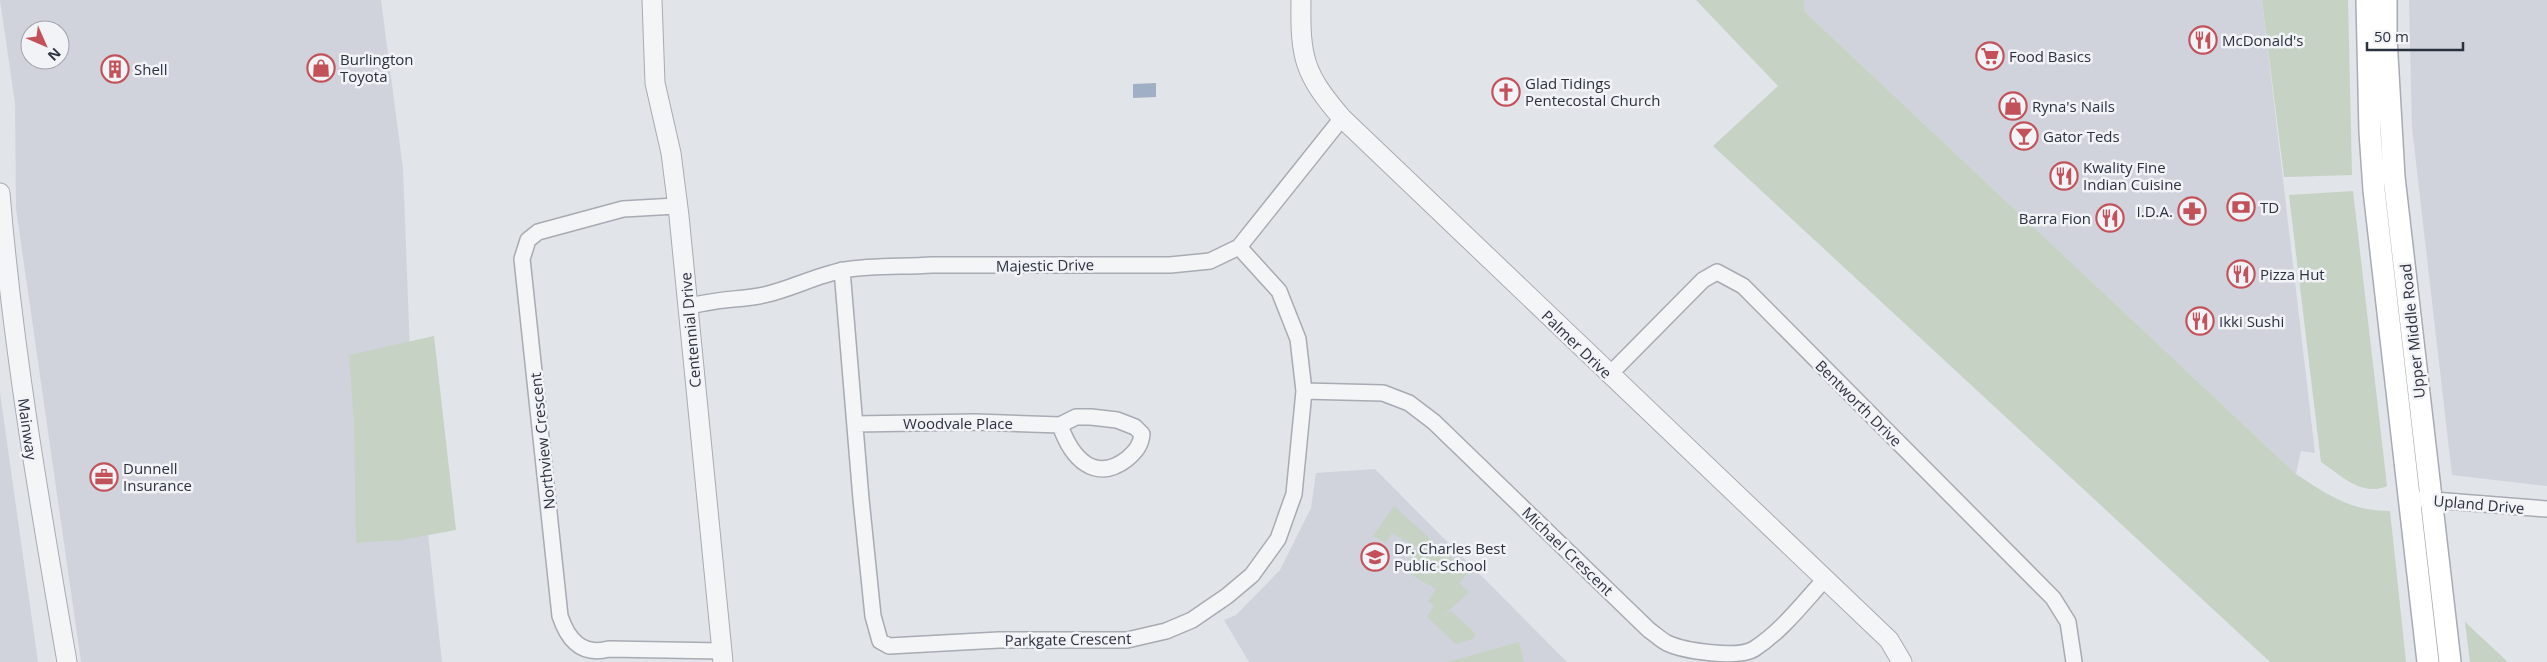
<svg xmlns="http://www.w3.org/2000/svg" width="2547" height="662" viewBox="0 0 2547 662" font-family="'Open Sans',sans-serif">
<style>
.built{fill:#d0d3db;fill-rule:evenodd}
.green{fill:#c6d2c3}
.water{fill:#a0afc6}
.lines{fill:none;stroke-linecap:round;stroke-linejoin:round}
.minor-casing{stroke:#a7abb3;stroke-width:18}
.tertiary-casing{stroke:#a7abb3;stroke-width:21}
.secondary-casing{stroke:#a7abb3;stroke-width:24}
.minor{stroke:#f4f5f7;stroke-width:15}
.tertiary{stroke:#f4f5f7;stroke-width:19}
.secondary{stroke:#fff;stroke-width:21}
.labels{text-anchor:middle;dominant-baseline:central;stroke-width:5;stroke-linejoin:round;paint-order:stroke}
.poi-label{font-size:15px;fill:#2b313f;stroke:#f1f3f6;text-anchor:start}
.street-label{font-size:15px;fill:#2b313f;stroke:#f1f3f6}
</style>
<rect width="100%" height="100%" fill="#e1e4e9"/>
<path class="built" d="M0 0H381L403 169 411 379 442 662H81L16 208 15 103ZM30 30H60V60H30Z
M1804 0H2262L2315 453 2301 451 2296 474 1804 11Z
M2409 0H2547V486L2452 475 2412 128Z
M0 392V393L38 662H0Z
M1375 469 1567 662H1249L1224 620 1236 615 1280 570 1311 508 1316 473Z"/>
<path class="green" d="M1696 0H1804V11L2296 474C2328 495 2350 511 2390 511L2406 662H2270L1713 146 1778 86Z
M2262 0H2348L2352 175 2284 177Z
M2353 191 2387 486C2362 497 2342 476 2321 462L2289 195Z
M434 336 456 530 401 540 356 543 354 422 349 355Z
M1394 506 1468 573 1459 583 1469 592 1441 618 1451 611 1476 634 1472 639 1456 644 1427 617 1434 605 1428 601 1436 589 1403 570 1417 548 1392 533 1386 543 1373 536Z
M2465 622 2508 662H2470Z
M1519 642 1524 662H1447Z"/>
<path class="water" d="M1156 83V97L1133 98V84Z"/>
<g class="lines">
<g class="minor-casing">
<path id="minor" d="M676 206 623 209 538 232 528 240 522 259 560 616C568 640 582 656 609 649L722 651
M842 270 861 499 873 616 880 641 889 646 999 640H1127L1166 631 1192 620 1227 596 1252 575 1278 539 1294 494 1304 391 1298 339 1279 291 1239 247
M688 307C712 299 739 300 764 295 791 289 817 275 844 270 873 265 903 267 932 265H1170L1210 261 1239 247 1342 118
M1609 375 1703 280 1717 272 1743 286 2053 598 2068 622 2074 662
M1304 391 1383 393 1409 403 1434 422 1649 630C1655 634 1661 640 1667 643 1684 651 1738 659 1754 649 1782 631 1803 603 1825 579
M855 424 975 422 1060 425 1076 417H1091L1117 420 1135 427 1142 434C1141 445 1136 451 1127 459 1094 484 1071 457 1060 425
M2421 499 2547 509"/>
</g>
<g class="tertiary-casing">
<path id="tertiary" d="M652 0 655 83 671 153 679 216 723 662
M1301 0C1300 58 1304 74 1342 118L1889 640 1902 662
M0 193C13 351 40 506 67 662"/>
</g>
<g class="secondary-casing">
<path id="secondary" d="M2367 0 2370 132 2374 190 2428 662
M2386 0V38L2394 177 2450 662"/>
</g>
<use href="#minor" class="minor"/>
<use href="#tertiary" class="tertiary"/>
<use href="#secondary" class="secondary"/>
</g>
<defs>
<g id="restaurant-ring" transform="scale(1.4375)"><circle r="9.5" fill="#f1f3f6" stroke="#c35159" stroke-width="1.5"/><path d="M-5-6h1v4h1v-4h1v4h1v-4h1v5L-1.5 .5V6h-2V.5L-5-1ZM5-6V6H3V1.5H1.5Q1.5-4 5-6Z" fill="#c35159"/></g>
<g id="supermarket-ring" transform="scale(1.4375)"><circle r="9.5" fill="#f1f3f6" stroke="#c35159" stroke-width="1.5"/><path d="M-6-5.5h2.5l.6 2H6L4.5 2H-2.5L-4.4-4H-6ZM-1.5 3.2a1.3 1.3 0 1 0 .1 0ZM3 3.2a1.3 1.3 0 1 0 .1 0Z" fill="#c35159"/></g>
<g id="shop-ring" transform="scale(1.4375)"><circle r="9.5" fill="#f1f3f6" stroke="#c35159" stroke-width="1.5"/><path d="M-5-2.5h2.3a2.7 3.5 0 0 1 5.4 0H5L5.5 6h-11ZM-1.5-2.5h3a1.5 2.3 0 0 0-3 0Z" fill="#c35159"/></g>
<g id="building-ring" transform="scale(1.4375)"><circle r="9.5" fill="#f1f3f6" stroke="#c35159" stroke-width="1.5"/><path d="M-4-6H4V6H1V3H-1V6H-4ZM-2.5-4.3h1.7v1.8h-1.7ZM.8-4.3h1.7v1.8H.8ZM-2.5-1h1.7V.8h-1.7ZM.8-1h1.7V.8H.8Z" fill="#c35159"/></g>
<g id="church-ring" transform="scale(1.4375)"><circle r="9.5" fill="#f1f3f6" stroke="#c35159" stroke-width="1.5"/><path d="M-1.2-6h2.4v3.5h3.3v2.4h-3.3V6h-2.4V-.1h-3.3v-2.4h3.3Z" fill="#c35159"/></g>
<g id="bar-ring" transform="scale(1.4375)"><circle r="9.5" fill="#f1f3f6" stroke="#c35159" stroke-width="1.5"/><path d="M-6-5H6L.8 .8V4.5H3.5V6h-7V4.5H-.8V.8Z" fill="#c35159"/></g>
<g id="bank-ring" transform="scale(1.4375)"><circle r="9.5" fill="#f1f3f6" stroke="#c35159" stroke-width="1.5"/><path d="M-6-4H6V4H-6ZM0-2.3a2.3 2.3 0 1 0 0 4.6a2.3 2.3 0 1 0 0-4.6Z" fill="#c35159"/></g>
<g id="pharmacy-ring" transform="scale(1.4375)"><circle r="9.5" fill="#f1f3f6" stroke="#c35159" stroke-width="1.5"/><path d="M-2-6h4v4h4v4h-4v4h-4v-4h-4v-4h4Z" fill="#c35159"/></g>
<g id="office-ring" transform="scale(1.4375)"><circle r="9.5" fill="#f1f3f6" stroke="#c35159" stroke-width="1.5"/><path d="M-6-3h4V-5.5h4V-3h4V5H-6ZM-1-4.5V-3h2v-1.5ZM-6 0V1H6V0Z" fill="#c35159"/></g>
<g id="school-ring" transform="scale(1.4375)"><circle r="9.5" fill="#f1f3f6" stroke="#c35159" stroke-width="1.5"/><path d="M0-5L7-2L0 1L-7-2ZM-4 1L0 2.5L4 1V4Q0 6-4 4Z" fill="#c35159"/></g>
</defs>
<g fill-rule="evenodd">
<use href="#restaurant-ring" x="2203" y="40"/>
<use href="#supermarket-ring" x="1990" y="56"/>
<use href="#shop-ring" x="321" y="68"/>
<use href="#building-ring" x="115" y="69"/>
<use href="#church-ring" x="1506" y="92"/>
<use href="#shop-ring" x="2013" y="106"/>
<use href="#bar-ring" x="2024" y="136"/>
<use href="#restaurant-ring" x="2064" y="176"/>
<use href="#bank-ring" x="2241" y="207"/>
<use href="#pharmacy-ring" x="2192" y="211"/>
<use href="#restaurant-ring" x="2110" y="218"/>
<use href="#restaurant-ring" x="2241" y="274"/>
<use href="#restaurant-ring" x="2200" y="321"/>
<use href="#office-ring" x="104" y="477"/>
<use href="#school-ring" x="1375" y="557"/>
</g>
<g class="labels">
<g class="poi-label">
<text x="2222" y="40">McDonald's</text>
<text x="2009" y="56">Food Basics</text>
<text x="340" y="59">Burlington<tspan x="340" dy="17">Toyota</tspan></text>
<text x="134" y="69">Shell</text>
<text x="1525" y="83">Glad Tidings<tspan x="1525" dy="17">Pentecostal Church</tspan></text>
<text x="2032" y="106">Ryna's Nails</text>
<text x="2043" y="136">Gator Teds</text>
<text x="2083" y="167">Kwality Fine<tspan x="2083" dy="17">Indian Cuisine</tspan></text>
<text x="2260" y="207">TD</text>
<text x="2173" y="211" text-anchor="end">I.D.A.</text>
<text x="2091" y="218" text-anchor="end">Barra Fion</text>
<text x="2260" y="274">Pizza Hut</text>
<text x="2219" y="321">Ikki Sushi</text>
<text x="123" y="468">Dunnell<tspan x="123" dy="17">Insurance</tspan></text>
<text x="1394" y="548">Dr. Charles Best<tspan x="1394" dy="17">Public School</tspan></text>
</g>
<g class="street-label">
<text transform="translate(1045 265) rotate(-1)">Majestic Drive</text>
<text transform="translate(690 330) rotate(-95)">Centennial Drive</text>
<text transform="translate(2412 331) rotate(-96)">Upper Middle Road</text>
<text transform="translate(1577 344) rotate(44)">Palmer Drive</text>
<text transform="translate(1859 403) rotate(45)">Bentworth Drive</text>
<text x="958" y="423">Woodvale Place</text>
<text transform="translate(28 429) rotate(82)">Mainway</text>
<text transform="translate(542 441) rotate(-96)">Northview Crescent</text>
<text transform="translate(2479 504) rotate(5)">Upland Drive</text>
<text transform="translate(1568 551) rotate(44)">Michael Crescent</text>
<text transform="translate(1068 639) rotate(-1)">Parkgate Crescent</text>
</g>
</g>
<g transform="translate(45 45) rotate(135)"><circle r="24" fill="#f1f3f6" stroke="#a2a5ad"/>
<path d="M0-4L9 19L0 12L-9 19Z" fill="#c35159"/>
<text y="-8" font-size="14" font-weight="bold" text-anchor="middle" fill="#2b313f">N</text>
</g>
<path d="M2367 42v8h96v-8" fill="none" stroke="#2b313f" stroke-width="2.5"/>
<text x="2374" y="42" font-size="15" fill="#2b313f" stroke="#f1f3f6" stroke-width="4" paint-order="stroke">50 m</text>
</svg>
